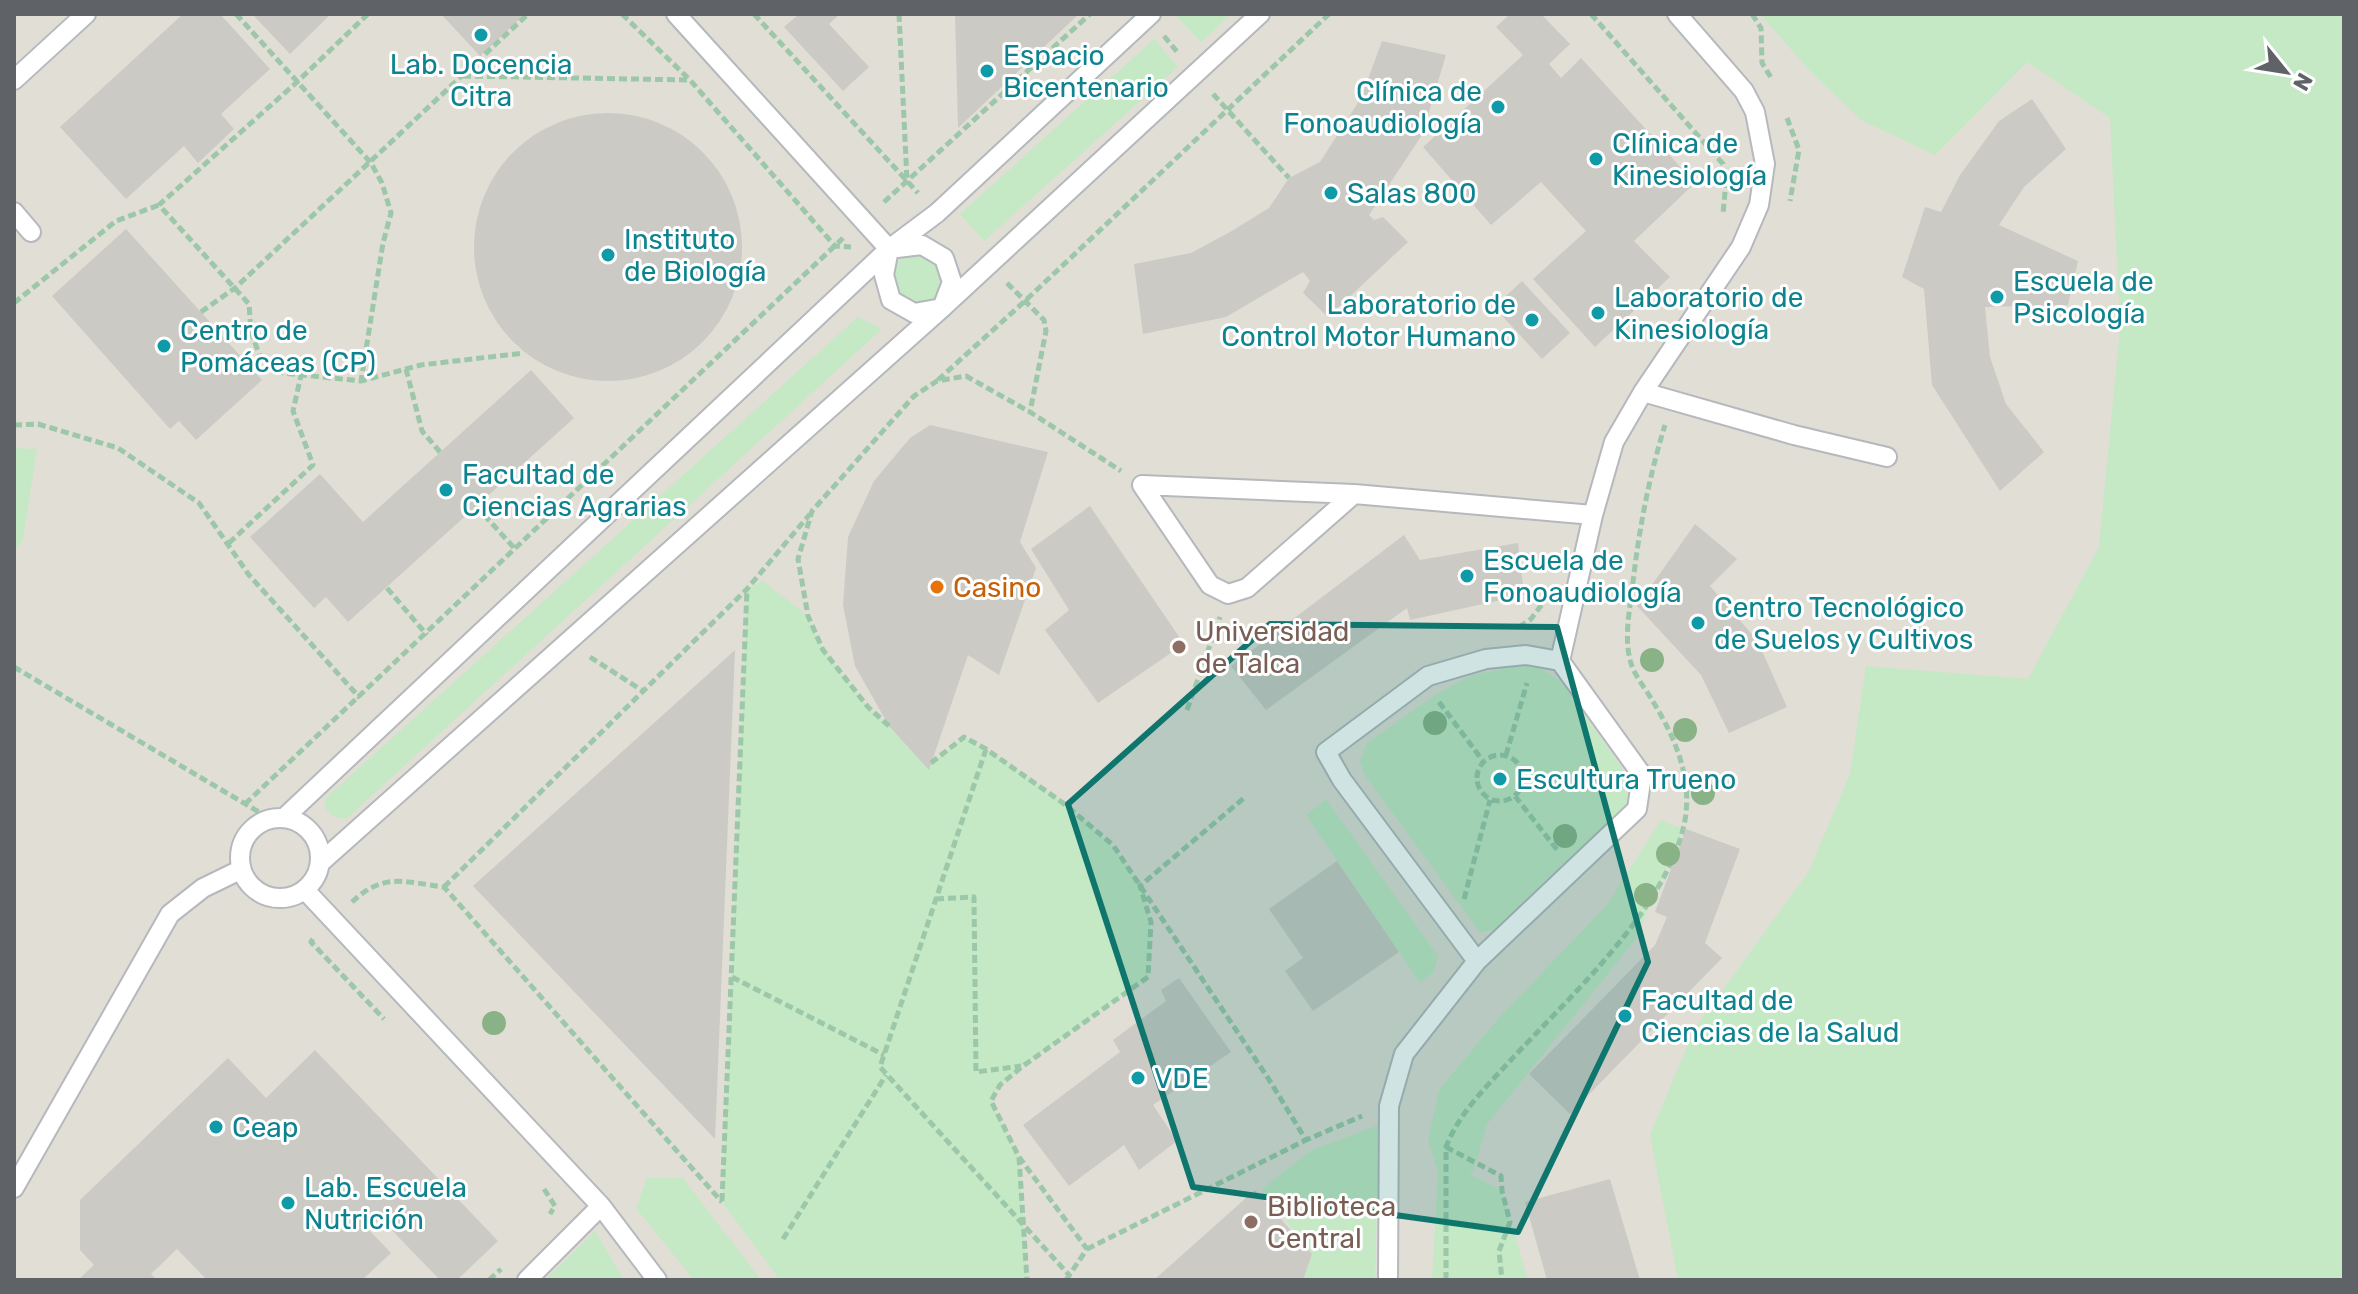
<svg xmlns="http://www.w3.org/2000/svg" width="2358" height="1294" viewBox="0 0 2358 1294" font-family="Rubik,sans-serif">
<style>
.education{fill:#e1ded6}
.green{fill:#c5e8c5}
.building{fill:#cccac5}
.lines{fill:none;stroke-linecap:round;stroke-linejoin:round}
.service-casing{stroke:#b5b8bc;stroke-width:22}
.path{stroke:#9cc7a9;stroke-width:5;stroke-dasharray:8 4;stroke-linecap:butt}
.service{stroke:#fff;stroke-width:18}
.tree{fill:#89b387}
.marked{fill:#0f766e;fill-opacity:0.2;stroke:#0f766e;stroke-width:6;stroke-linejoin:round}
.culture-dot{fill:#0f9aa8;stroke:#fff;stroke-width:3}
.food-dot{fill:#e8710a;stroke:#fff;stroke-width:3}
.education-dot{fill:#8d6e63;stroke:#fff;stroke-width:3}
.labels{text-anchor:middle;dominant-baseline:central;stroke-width:6;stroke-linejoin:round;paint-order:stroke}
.culture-label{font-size:28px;fill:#0d838f;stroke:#fff;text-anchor:start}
.food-label{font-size:28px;fill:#c56008;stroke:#fff;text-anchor:start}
.education-label{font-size:28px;fill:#785e54;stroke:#fff;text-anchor:start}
</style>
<rect width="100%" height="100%" fill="#f1efe8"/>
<path class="education" d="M14 14H2344V1280H14Z"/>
<path class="green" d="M1179 14H1231L1201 42 1177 17Z
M1760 14H2344V1280H1678L1650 1135 1695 1028 1809 871 1850 774 1866 666 2028 679 2099 547 2120 327 2110 118 2027 62 1935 155 1861 120 1809 70Z
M1154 39 1178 67 984 241 960 214Z
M892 279a26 26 0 1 1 52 0a26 26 0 1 1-52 0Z
M858 317 882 329 346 819 333 816 324 807 327 797Z
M14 448 37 449 23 539 14 552Z
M763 581 808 616 824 650 868 707 931 763 964 737C1017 766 1115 832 1140 886 1153 914 1153 947 1148 977L1023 1066 1000 1085 991 1100 1019 1157 1027 1280H780L722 1202 747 589Z
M1519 666 1538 667 1560 681 1630 779 1628 803 1493 930 1480 932 1364 774 1360 761 1367 743 1438 693 1472 675Z
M1326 799 1438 956 1434 972 1420 983 1306 815Z
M1661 820 1683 829 1635 940 1487 1124 1473 1172 1468 1173 1502 1191 1528 1280H1432L1438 1172 1428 1140 1439 1090 1499 1018 1606 906Z
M1379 1125 1375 1280H1303L1312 1254 1262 1189 1312 1150Z
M647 1178H683L761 1280H694L636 1208Z
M595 1231 624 1280H545Z"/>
<path class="building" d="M183 14H220L270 69 221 114 234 129 198 163 184 146 126 199 60 127Z
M252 14H331L290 54Z
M441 14H525L480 56Z
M799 14H840L829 24 869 67 843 91 784 27Z
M955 14H1079L958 128Z
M1510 14H1541L1570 44 1549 64 1561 78 1581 58 1695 183 1634 241 1670 277 1595 347 1533 279 1586 231 1541 182 1491 225 1423 147 1523 55 1496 27Z
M1382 41 1446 55 1422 135 1369 215 1374 220 1383 217 1408 242 1328 317 1303 293 1310 281 1303 272 1226 317 1143 334 1134 264 1191 253 1230 232 1269 208 1289 178 1320 162 1361 98Z
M2032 99 2066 149 2024 187 1999 225 2078 261 2068 305 1985 307 1990 357 2006 404 2044 452 2000 491 1932 385 1924 289 1902 277 1925 207 1941 212 1960 175 1999 121Z
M474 247a134 134 0 1 1 268 0a134 134 0 1 1-268 0Z
M126 229 262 380 196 440 179 421 170 429 52 296Z
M1522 281 1570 333 1542 359 1494 307Z
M531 370 574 418 348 622 326 597 314 608 250 537 320 474 363 522Z
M930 425 1048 452 1020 542 1036 568 999 675 968 655 929 770 889 726 855 666 843 605 848 537 874 481 910 438Z
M1090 506 1184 644 1098 703 1045 630 1069 610 1031 549Z
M1695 524 1737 559 1710 586 1757 640 1787 707 1729 733 1701 675 1637 606Z
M1404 535 1420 560 1518 543 1524 595 1410 620 1407 608 1266 710 1231 666Z
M735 650 715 1139 473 886Z
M1686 829 1740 849 1705 943 1722 958 1570 1114 1529 1074 1655 945 1667 917 1655 912Z
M1337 861 1399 952 1313 1011 1285 971 1303 958 1269 909Z
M1179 978 1231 1052 1153 1105 1177 1141 1139 1170 1124 1145 1069 1186 1023 1125 1120 1052 1113 1040 1166 1001 1161 990Z
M315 1050 498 1241 457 1280H440L380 1218 368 1229 391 1253 362 1280H207L177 1249 151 1274 157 1280H78L94 1265 80 1250V1200L228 1058 266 1098Z
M1610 1179 1640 1280H1547L1525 1202Z
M1255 1190 1312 1254 1303 1280H1154Z"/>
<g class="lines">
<g class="service-casing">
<path id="service" d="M676 14 889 249
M14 80 86 14
M14 212 31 232
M922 245 944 258 952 282 942 308 914 313 891 300 884 275 889 249Z
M1643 392 1794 435 1887 457
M1142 485 1354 494 1593 515
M1142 485 1210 585 1228 594 1247 588 1354 494
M1560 661 1593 515 1614 442 1643 392 1741 247 1759 205 1765 164 1755 112 1744 91 1677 14
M285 817 889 249 937 213 1151 14
M240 858a40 40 0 1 1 80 0a40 40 0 1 1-80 0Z
M320 863 942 308 1260 14
M305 890 601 1206
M14 1188 170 914 203 888 240 870
M527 1280 601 1206 657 1280
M1388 1280 1389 1106 1404 1054 1477 961 1637 809 1642 775 1560 661 1526 655 1486 659 1428 676 1326 752 1342 780 1477 961"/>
</g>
<path class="path" d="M236 14 371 163 382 183 391 213 383 243 361 381
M368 14 297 82 159 205 249 304 251 332 261 359 283 373 361 381 421 365 524 353
M622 14 690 80 835 246 851 247
M754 14 918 193
M899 14 907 181
M1591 14 1723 164 1726 181 1723 214
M1752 14 1761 28 1762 63 1772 79
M1164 36 1178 53
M463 76 689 80
M1213 94 1289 178
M1787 118 1799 150 1790 201
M884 202 1090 14
M1007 283 1044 320 1046 331 1030 412
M14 303 116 221 159 205
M201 312 235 288 528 14
M406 369 422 431 440 452
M938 380 1026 300 1329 14
M14 425 38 424 118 448 199 503 249 575 360 698
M476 506 516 550
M229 543 313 465 293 411 301 375
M387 588 427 635
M1519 627 1531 619 1543 603
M590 657 643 691
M14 667 259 812
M1439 702 1483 761
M1187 710 1220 617
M889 726 868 707 823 650 808 616 798 559 812 511 914 396 937 381 966 376 1030 412 1121 471
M986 749 880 1067 1069 1275
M1477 778a23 23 0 1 1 46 0a23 23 0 1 1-46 0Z
M1506 755 1527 683
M931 763 964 737 986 749 1063 803 1113 845 1268 1078 1306 1140 1362 1116
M1515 796 1558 851
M245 804 843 238
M444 887 747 589 810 514
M936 899 974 897 976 1072 1021 1066
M1464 899 1490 800
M352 902C384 872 404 882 444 887L722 1202
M313 939 311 942 384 1019
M732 977 884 1055
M1446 1147 1501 1176 1502 1191 1510 1222 1499 1251 1502 1280
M1019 1157 1027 1280
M544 1189 555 1206 550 1214
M722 1201 747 589
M783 1239 886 1075
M1087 1249 1306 1140
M489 1280 501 1269
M1066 1280 1087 1249 1019 1157 991 1101 1000 1085 1023 1066 1148 977 1151 922 1140 886 1244 798
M1446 1280V1147C1459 1113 1486 1087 1510 1061 1570 996 1664 912 1684 825 1694 780 1675 737 1652 700 1646 689 1634 675 1631 663 1624 642 1629 613 1632 591 1638 535 1648 480 1665 425"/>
<use href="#service" class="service"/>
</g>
<g class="tree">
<circle cx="1652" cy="660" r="12"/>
<circle cx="1435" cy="723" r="12"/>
<circle cx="1685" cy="730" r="12"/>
<circle cx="1703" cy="793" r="12"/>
<circle cx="1565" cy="836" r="12"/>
<circle cx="1668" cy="854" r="12"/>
<circle cx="1646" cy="895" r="12"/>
<circle cx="494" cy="1023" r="12"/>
</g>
<path class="marked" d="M1270 624 1557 627 1648 962 1518 1232 1193 1187 1068 804Z"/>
<g class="culture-dot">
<circle cx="481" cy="35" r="8"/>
<circle cx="987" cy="71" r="8"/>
<circle cx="1498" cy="107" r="8"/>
<circle cx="1596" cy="159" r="8"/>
<circle cx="1331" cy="193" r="8"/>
<circle cx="608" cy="255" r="8"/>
<circle cx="1997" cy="297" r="8"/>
<circle cx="1598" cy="313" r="8"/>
<circle cx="1532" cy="320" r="8"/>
<circle cx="164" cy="346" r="8"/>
<circle cx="446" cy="490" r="8"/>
<circle cx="1467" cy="576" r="8"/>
<circle cx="1698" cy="623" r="8"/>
<circle cx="1500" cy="779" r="8"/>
<circle cx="1625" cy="1016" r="8"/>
<circle cx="1138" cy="1078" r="8"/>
<circle cx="216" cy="1127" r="8"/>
<circle cx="288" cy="1203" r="8"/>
</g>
<circle class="food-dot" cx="937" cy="587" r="8"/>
<g class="education-dot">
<circle cx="1179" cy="647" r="8"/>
<circle cx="1251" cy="1222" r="8"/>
</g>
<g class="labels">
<g class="culture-label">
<text x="1003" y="55">Espacio<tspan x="1003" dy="32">Bicentenario</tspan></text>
<text x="481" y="64" text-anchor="middle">Lab. Docencia<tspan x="481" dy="32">Citra</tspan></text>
<text x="1482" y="91" text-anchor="end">Clínica de<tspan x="1482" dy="32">Fonoaudiología</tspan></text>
<text x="1612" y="143">Clínica de<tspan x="1612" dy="32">Kinesiología</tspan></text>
<text x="1347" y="193">Salas 800</text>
<text x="624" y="239">Instituto<tspan x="624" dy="32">de Biología</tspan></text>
<text x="2013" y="281">Escuela de<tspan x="2013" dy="32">Psicología</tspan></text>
<text x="1614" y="297">Laboratorio de<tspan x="1614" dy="32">Kinesiología</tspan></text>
<text x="1516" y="304" text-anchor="end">Laboratorio de<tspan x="1516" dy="32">Control Motor Humano</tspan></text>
<text x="180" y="330">Centro de<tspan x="180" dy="32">Pomáceas (CP)</tspan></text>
<text x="462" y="474">Facultad de<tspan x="462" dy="32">Ciencias Agrarias</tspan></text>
<text x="1483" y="560">Escuela de<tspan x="1483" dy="32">Fonoaudiología</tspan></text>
<text x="1714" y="607">Centro Tecnológico<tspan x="1714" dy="32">de Suelos y Cultivos</tspan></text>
<text x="1516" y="779">Escultura Trueno</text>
<text x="1641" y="1000">Facultad de<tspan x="1641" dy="32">Ciencias de la Salud</tspan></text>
<text x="1154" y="1078">VDE</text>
<text x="232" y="1127">Ceap</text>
<text x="304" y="1187">Lab. Escuela<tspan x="304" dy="32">Nutrición</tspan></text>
</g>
<g class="food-label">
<text x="953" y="587">Casino</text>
</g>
<g class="education-label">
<text x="1195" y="631">Universidad<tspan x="1195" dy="32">de Talca</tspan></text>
<text x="1267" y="1206">Biblioteca<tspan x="1267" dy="32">Central</tspan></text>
</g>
</g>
<rect width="2358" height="1294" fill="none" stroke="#5f6368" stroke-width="32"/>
<g transform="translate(2286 72) rotate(120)" stroke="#ffffff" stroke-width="6" paint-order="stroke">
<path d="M0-6L14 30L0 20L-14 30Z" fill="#5f6368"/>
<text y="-12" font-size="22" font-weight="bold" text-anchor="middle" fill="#5f6368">N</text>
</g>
</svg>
